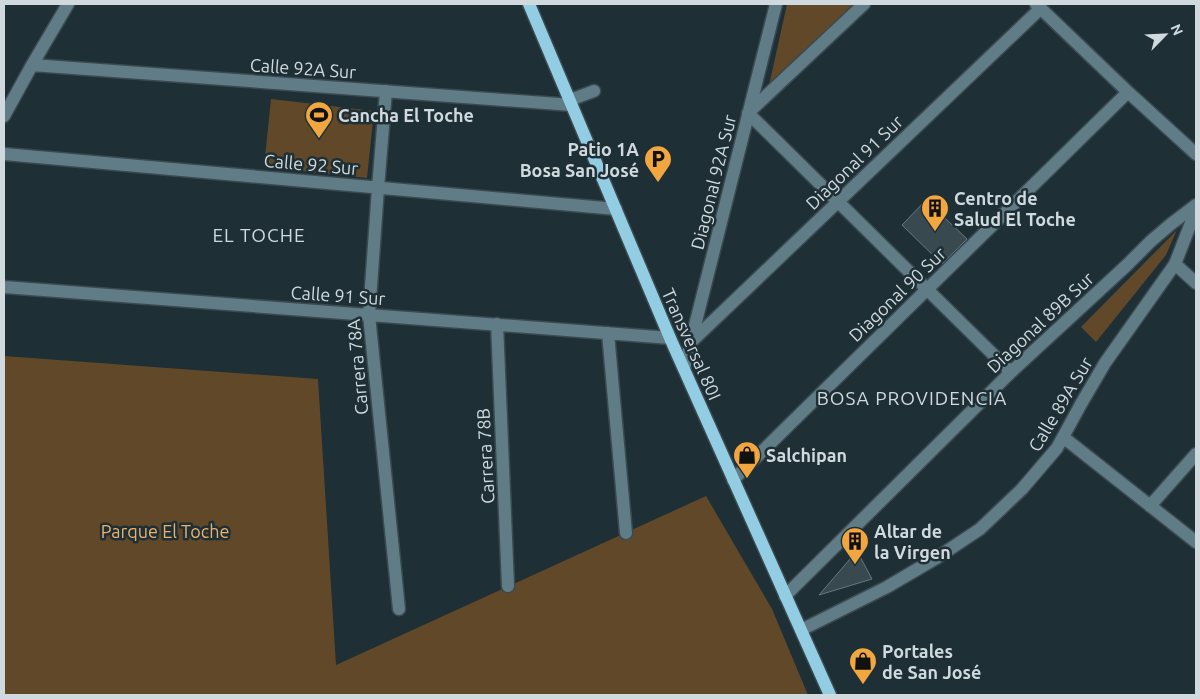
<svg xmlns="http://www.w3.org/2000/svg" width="1200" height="699" viewBox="0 0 1200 699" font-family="Ubuntu,sans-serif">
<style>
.green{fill:#614829}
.building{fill:#38494f;stroke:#677980}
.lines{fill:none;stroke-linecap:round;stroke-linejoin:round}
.minor-casing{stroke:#3a4a50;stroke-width:15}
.major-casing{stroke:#3a4a50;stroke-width:15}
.minor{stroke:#607c87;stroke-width:12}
.major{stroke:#92cde3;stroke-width:12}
.labels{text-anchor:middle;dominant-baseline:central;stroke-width:5;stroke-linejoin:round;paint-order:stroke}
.street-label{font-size:18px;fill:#d0dade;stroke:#1e2f35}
.poi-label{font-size:18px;font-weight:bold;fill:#d0dade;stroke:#1e2f35;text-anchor:start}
.park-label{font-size:18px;fill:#ecb26c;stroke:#1e2f35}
.neighbourhood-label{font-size:19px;letter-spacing:1px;fill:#d0dade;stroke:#1e2f35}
</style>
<rect width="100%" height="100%" fill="#1e2f35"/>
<path class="green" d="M787 4H855L768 90Z
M271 99 374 111 367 178 264 167Z
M1177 230 1166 255 1096 342 1081 327Z
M4 356 318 379 336 665 706 496 772 609 808 695H4Z"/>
<path class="building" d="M926 200 967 239 942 264 902 225Z
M857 551 872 579 819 595Z"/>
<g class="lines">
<g class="minor-casing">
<path id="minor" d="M864 4 748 113 1011 372
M1036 4 1128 92 1196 154
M32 65 572 105
M386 91 378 188 369 315 399 609
M570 100 594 91
M4 116 32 65 68 4
M4 154 616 209
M1175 264 1196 283
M4 287 670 338
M497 324 508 586
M608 333 626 533
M691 342 1041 8
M684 369 776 4
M1063 437 1196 542
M733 480 1128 92
M1150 506 1196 454
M785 596 1011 372 1127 265 1151 241 1171 224 1196 205
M801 630 887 587 938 557 980 529 1022 489 1057 448 1081 404 1105 363 1175 264 1196 210"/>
</g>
<g class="major-casing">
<path id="major" d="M529 4 670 338 830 695"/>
</g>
<use href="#minor" class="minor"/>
<use href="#major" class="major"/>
</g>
<defs>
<g id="stadium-pin" transform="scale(1.4375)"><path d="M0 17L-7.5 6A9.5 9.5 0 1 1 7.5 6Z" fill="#f1a63f" stroke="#1e2f35"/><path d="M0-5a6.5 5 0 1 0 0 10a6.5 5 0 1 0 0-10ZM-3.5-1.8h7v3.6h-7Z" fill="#111"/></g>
<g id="parking-pin" transform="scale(1.4375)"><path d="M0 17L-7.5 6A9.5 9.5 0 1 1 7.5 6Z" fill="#f1a63f" stroke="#1e2f35"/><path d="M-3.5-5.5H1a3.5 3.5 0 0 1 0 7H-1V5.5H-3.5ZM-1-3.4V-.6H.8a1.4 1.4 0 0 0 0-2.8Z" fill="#111"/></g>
<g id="building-pin" transform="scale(1.4375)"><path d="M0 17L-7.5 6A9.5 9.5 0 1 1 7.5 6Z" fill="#f1a63f" stroke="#1e2f35"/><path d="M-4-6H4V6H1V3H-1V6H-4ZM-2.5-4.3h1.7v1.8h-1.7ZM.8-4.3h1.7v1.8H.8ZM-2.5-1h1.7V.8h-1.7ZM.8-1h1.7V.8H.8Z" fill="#111"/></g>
<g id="shop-pin" transform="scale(1.4375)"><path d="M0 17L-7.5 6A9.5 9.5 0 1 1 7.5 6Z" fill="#f1a63f" stroke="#1e2f35"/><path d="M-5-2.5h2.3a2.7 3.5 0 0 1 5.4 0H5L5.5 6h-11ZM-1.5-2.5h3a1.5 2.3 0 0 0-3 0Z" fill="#111"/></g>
</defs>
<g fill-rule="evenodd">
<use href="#stadium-pin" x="319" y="115"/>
<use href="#parking-pin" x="658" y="159"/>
<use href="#building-pin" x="935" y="208"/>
<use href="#shop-pin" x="747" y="455"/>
<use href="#building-pin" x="855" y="541"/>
<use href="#shop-pin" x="863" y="661"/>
</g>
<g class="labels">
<g class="street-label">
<text transform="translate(303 68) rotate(4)">Calle 92A Sur</text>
<text transform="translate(854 162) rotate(-44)">Diagonal 91 Sur</text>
<text transform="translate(311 164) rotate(5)">Calle 92 Sur</text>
<text transform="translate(713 182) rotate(-76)">Diagonal 92A Sur</text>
<text transform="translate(897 294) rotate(-44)">Diagonal 90 Sur</text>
<text transform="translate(338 295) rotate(4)">Calle 91 Sur</text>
<text transform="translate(1040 322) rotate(-43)">Diagonal 89B Sur</text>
<text transform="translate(692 344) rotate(66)">Transversal 80I</text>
<text transform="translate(357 367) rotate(-95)">Carrera 78A</text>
<text transform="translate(1060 404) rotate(-59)">Calle 89A Sur</text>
<text transform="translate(485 456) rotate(-93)">Carrera 78B</text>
</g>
<g class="poi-label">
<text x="338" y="115">Cancha El Toche</text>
<text x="639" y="149" text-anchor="end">Patio 1A<tspan x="639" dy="21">Bosa San José</tspan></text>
<text x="954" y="198">Centro de<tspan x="954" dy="21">Salud El Toche</tspan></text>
<text x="766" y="455">Salchipan</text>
<text x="874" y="531">Altar de<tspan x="874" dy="21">la Virgen</tspan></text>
<text x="882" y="651">Portales<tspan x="882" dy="21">de San José</tspan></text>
</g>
<g class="park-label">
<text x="165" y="531">Parque El Toche</text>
</g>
<g class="neighbourhood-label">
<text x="259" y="235">EL TOCHE</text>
<text x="912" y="398">BOSA PROVIDENCIA</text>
</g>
</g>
<rect width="1200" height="699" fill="none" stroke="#d0dade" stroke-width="10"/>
<g transform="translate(1165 35) rotate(66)" stroke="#1e2f35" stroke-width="4" paint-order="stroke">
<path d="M0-4L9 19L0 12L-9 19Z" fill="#d0dade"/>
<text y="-8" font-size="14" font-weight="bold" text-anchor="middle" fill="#d0dade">N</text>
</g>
</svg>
